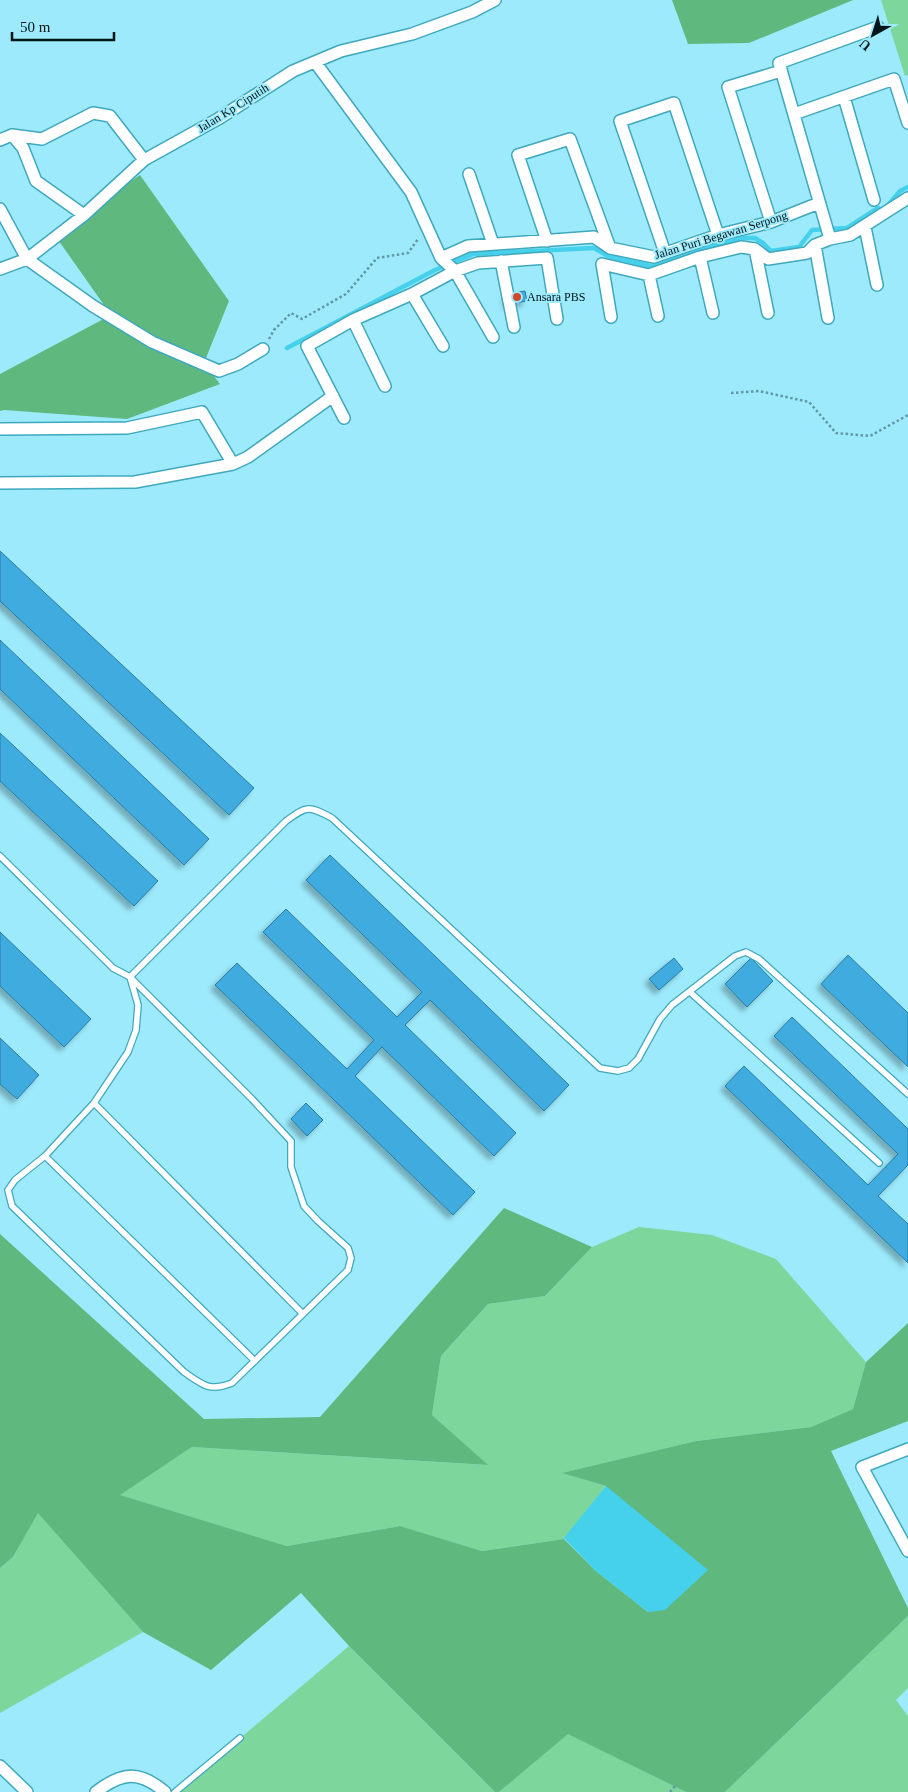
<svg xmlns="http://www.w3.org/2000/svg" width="908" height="1792" viewBox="0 0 908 1792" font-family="Georgia,serif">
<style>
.green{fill:#7dd69b}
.forest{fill:#5fb97f}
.water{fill:#45d0ec}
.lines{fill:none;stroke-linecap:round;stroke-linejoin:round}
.stream{stroke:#45d0ec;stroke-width:4.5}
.building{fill:#41abdf;stroke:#297ca4;filter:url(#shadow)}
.lane-casing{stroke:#3fa8bd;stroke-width:8}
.street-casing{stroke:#3fa8bd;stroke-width:14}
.path{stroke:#6198a5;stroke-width:2.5;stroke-dasharray:2.5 2.5;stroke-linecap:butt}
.lane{stroke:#fff;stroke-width:5.5}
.street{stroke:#fff;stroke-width:11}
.poi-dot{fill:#d14728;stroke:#9deafc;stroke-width:2}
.labels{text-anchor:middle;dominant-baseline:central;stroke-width:4;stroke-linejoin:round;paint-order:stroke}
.street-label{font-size:12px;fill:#011519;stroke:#9deafc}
.poi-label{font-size:12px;fill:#011519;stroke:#9deafc;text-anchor:start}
</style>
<defs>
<filter id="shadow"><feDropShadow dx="-4.5" dy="4.5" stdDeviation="2.5" flood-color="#0004"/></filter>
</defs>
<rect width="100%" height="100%" fill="#9deafc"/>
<path class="green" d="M881 0H908V75L905 76Z
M639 1227 712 1235 776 1259 866 1362 853 1409 811 1427 696 1441 563 1473 606 1486 564 1539 482 1551 400 1526 287 1546 119 1495 192 1447 487 1465 432 1415 441 1356 488 1304 545 1296 592 1247Z
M38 1512 143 1632 0 1713V1568L13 1557Z
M908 1616V1688L896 1700 908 1716V1792H725Z
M349 1646 495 1792H180L179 1790Z
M568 1733 686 1792H499Z"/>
<path class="forest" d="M672 0H853L749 43 688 44Z
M140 175 229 301 204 363 220 384 127 419 4 410 0 411V374L111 315 54 234Z
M504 1208 592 1247 545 1296 488 1304 441 1356 432 1415 488 1465 192 1447 120 1495 287 1546 400 1526 482 1551 564 1539 596 1571 648 1612 606 1486 562 1473 696 1441 811 1427 853 1409 866 1362 908 1323V1421L831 1451 908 1608V1616L725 1792H686L568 1734 499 1792H495L349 1646 301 1593 211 1670 143 1632 38 1513 13 1557 0 1568V1234L204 1419 320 1417Z"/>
<path class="water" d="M606 1486 708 1570 665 1610 648 1612 596 1571 564 1538Z"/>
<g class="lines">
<path class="stream" d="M287 348 435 270 473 254 594 248 608 256 651 266 693 251 743 238H755L763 243 771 251 799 247 812 230 847 228 878 208 883 211 900 191 908 187"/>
</g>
<path class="building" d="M525 291 527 301 509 304 507 294Z
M0 551 254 788 229 815 0 601Z
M0 640 209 839 184 865 0 689Z
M0 733 158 881 134 906 0 781Z
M330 855 569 1085 544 1111 430 1000 405 1025 516 1133 494 1156 382 1047 355 1076 475 1192 453 1215 215 985 237 963 347 1069 374 1040 263 932 286 909 397 1017 422 992 306 880Z
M0 932 91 1019 64 1047 0 986Z
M848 955 908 1013V1067L821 984Z
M674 958 683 969 659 990 649 979Z
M751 958 773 981 747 1007 725 984Z
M792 1017 908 1129V1165L878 1196 908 1224V1263L725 1086 744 1066 868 1185 898 1154 774 1036Z
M0 1038 39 1075 17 1099 0 1084Z
M306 1103 323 1120 307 1136 291 1119Z"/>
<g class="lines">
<g class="lane-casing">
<path id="lane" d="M0 856 113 968 130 977 252 1099 291 1141V1167L304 1206 318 1221 348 1248 351 1258 348 1270 232 1383C209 1392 203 1385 184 1372L12 1206 8 1190 15 1180 45 1156 94 1103 128 1052 136 1030 138 1005 130 977
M130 977 286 821C307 806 308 805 332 818L600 1068 618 1071 629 1068 638 1059 660 1019 672 1005 735 956 746 952 759 959 908 1094
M690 992 879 1163
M94 1103 302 1313
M45 1156 255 1361
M175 1792 240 1738"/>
</g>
<g class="street-casing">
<path id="street" d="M315 62 411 192 441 258 468 246 594 237 610 248 654 257 718 235 771 222 819 203
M844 97 874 200
M794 114 894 79 908 123
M12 135 42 139 93 113 110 116 144 160
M0 140 12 135 23 148 36 181 84 215
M469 174 493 244
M0 209 27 259 93 306 152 342 219 371 238 364 263 349
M771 222 728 87 781 71
M865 227 877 285
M830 239 779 63 878 27
M547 241 518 155 570 139 610 248
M815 245 828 318
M755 249 768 313
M665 253 620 121 674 103 718 235
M700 257 713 313
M441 258 455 271 493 337
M501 261 514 327
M0 269 27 259 84 215 144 160 218 119 293 71 341 51 412 34 472 12 495 0
M649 275 658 316
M412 294 443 346
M611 317 602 264 649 275 700 257 741 247 755 249 768 259 807 253 815 245 830 239 850 235 908 198
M353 320 385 386
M344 418 307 346 353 320 412 294 455 271 478 263 547 258 557 319
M0 429 127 428 202 412 233 464
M0 483 135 482 233 464 248 457 333 396
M908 1449 862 1467 908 1551
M0 1766 27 1792
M96 1792C122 1772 139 1770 165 1792"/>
</g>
<path class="path" d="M269 339 274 330 291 313 302 319 346 294 377 258 408 253 418 239
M731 393 759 391 809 402 836 433 870 436 908 415
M670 1792 677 1784"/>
<use href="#lane" class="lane"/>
<use href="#street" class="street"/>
</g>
<circle class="poi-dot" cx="517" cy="297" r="5"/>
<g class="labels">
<g class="street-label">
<text transform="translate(233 108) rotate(-32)">Jalan Kp Ciputih</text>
<text transform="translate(721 235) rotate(-17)">Jalan Puri Begawan Serpong</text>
</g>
<g class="poi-label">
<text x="527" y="297">Ansara PBS</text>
</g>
</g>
<g transform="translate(873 35) rotate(219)" stroke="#9deafc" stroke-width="4" paint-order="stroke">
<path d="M0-4L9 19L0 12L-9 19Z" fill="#011519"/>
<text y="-8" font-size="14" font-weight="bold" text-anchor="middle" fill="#011519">U</text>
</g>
<path d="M12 32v8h102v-8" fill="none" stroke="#011519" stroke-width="2.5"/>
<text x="20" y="32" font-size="15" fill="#011519" stroke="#9deafc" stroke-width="4" paint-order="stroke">50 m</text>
</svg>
